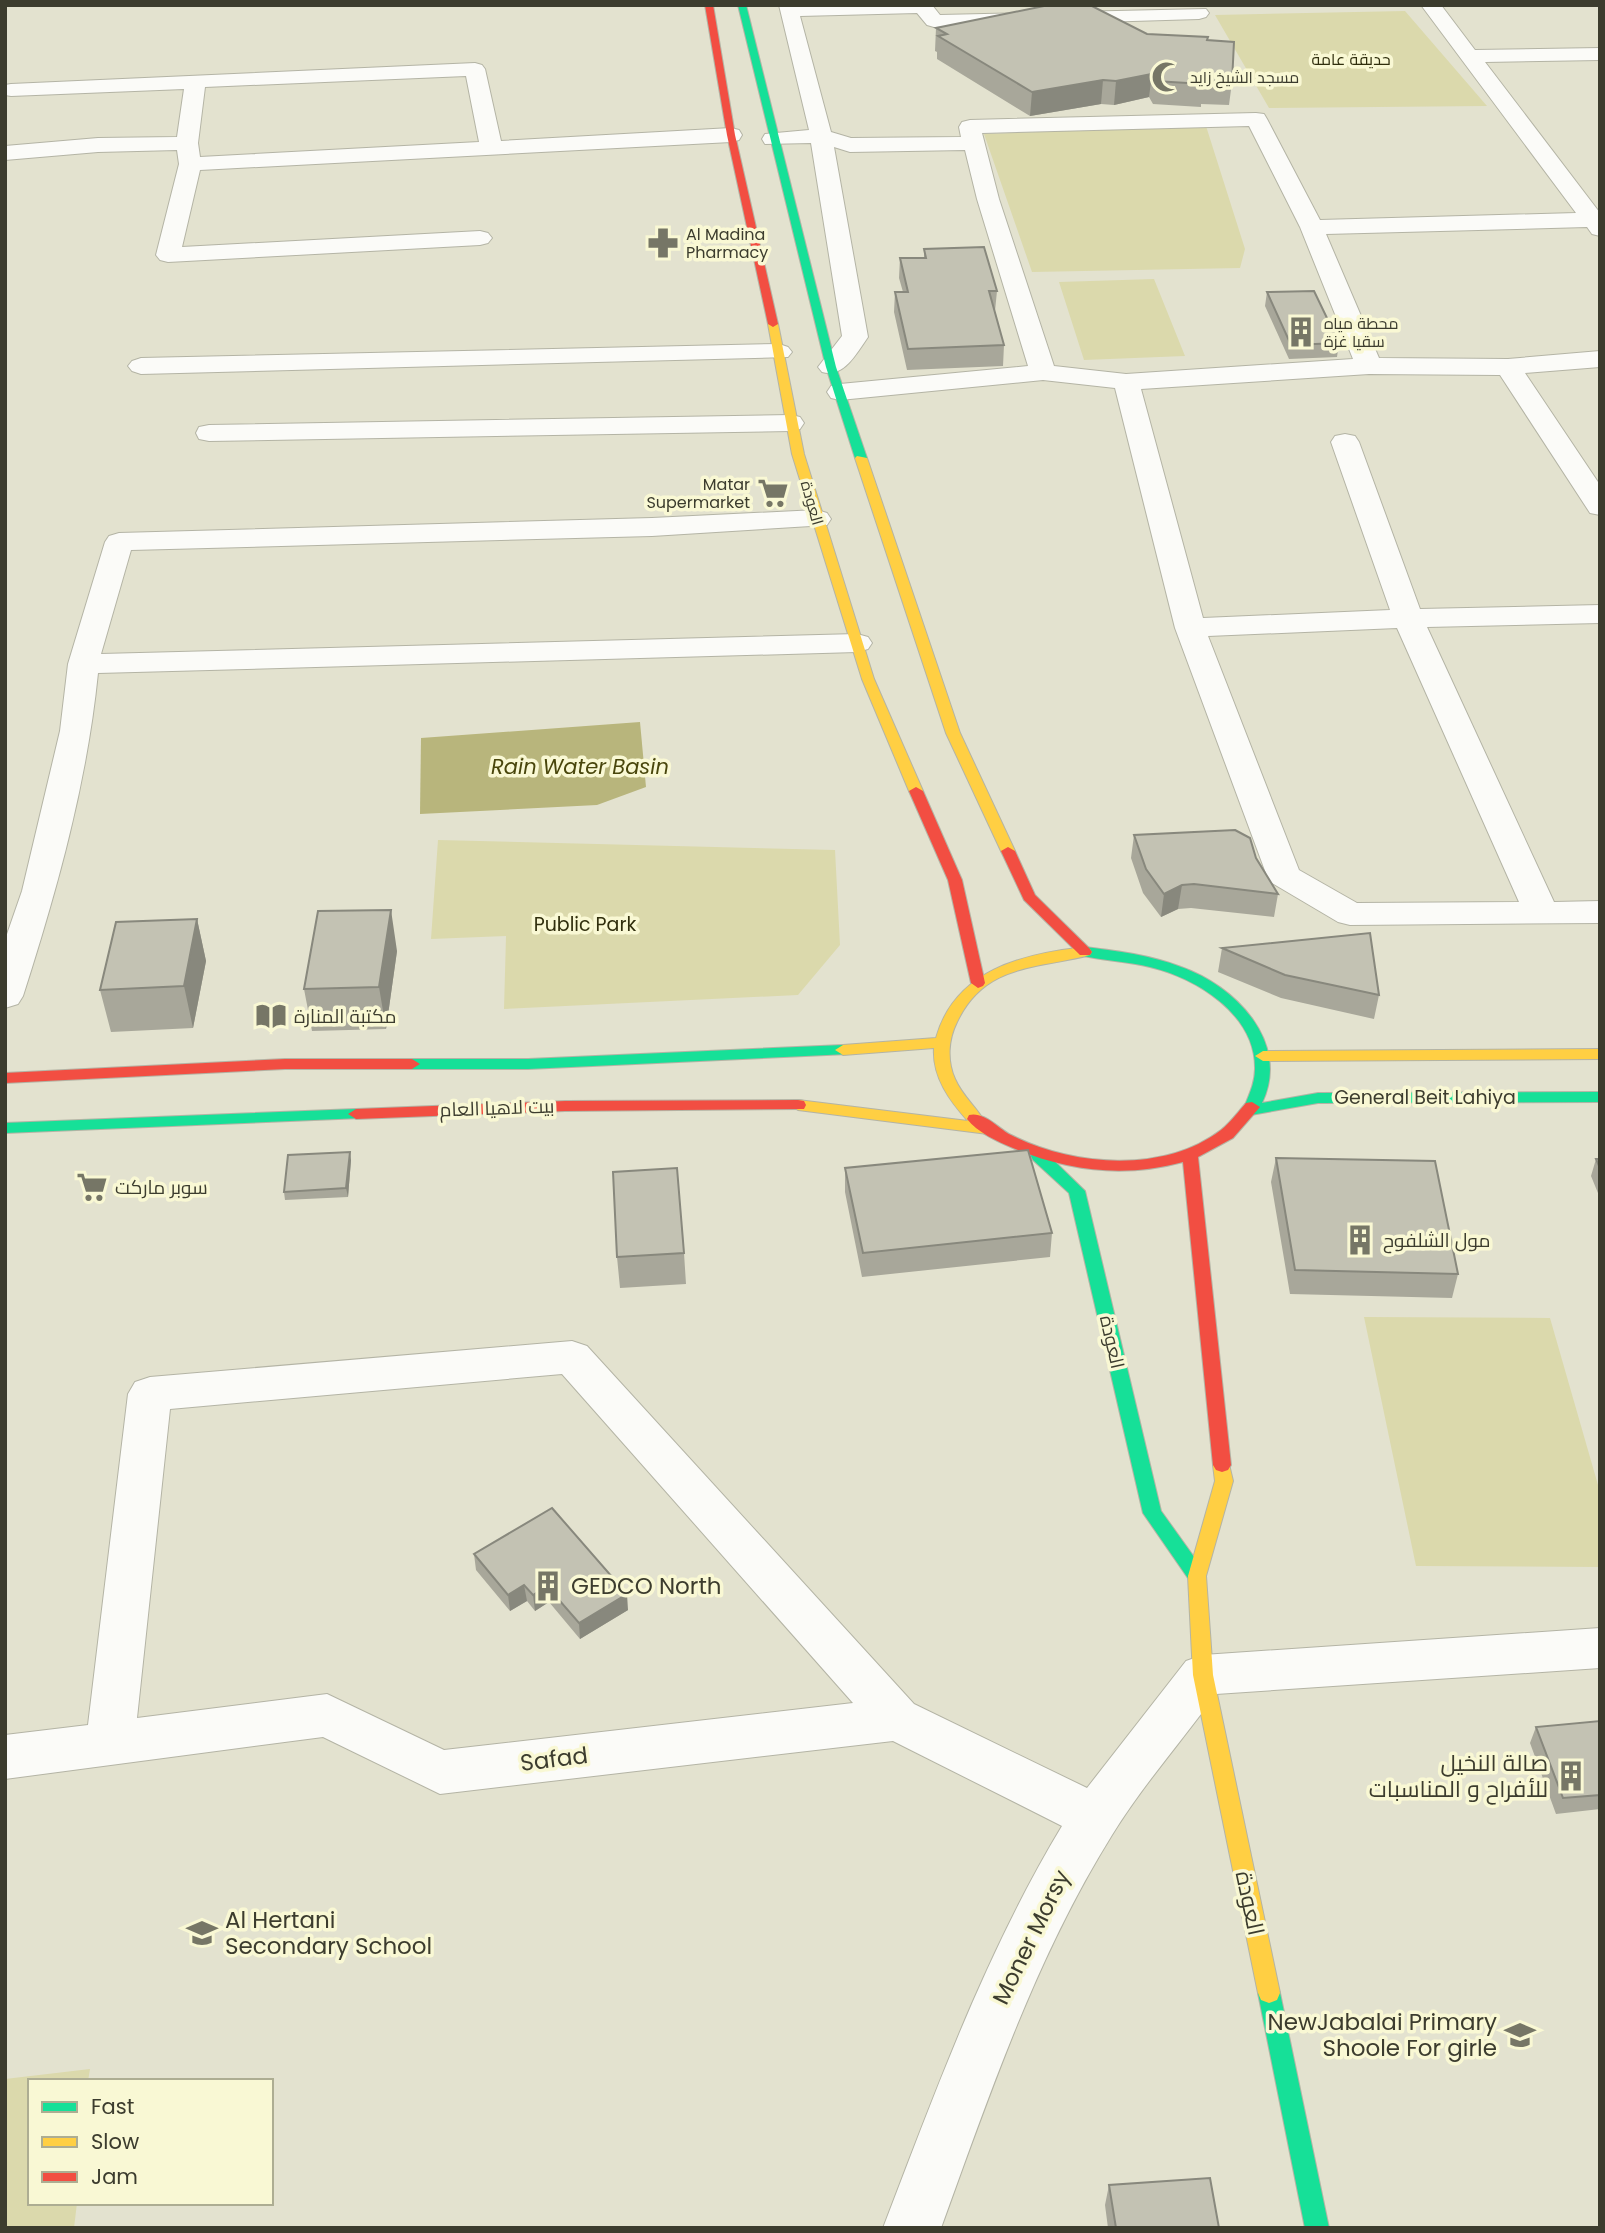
<svg xmlns="http://www.w3.org/2000/svg" width="1605" height="2233" viewBox="0 0 1605 2233" font-family="Poppins,Cairo,sans-serif">
<style>
.green{fill:#dbd9ac}
.water{fill:#b8b57c}
.lines{fill:none;stroke-linecap:round;stroke-linejoin:round}
.street-casing{stroke:#b4b4a5;stroke-width:2}
.fast-casing{stroke:#b4b4a5;stroke-width:2}
.slow-casing{stroke:#b4b4a5;stroke-width:2}
.jam-casing{stroke:#b4b4a5;stroke-width:2}
.street{fill:#fbfbf8;fill-rule:evenodd}
.fast{fill:#16e098;fill-rule:evenodd}
.slow{fill:#ffcf43;fill-rule:evenodd}
.jam{fill:#f24e42;fill-rule:evenodd}
.wall{fill:#a8a79a}
.shaded-wall{fill:#88887d}
.building{fill:#c3c2b3;stroke:#88887d;stroke-width:2}
.labels{text-anchor:middle;dominant-baseline:central;stroke-width:7;stroke-linejoin:round;paint-order:stroke}
.far-park-label{font-size:16px;fill:#302e0d;stroke:#f9f8d4}
.far-poi-label{font-size:16px;fill:#3c3c2e;stroke:#f9f8d4;text-anchor:start}
.far-street-label{font-size:16px;fill:#3c3c2e;stroke:#f9f8d4}
.park-label{font-size:19px;fill:#302e0d;stroke:#f9f8d4}
.poi-label{font-size:19px;fill:#3c3c2e;stroke:#f9f8d4;text-anchor:start}
.street-label{font-size:19px;fill:#3c3c2e;stroke:#f9f8d4}
.water-label{font-size:21px;font-style:italic;fill:#49460c;stroke:#f9f8d4}
.near-poi-label{font-size:23px;fill:#3c3c2e;stroke:#f9f8d4;text-anchor:start}
.near-street-label{font-size:23px;fill:#3c3c2e;stroke:#f9f8d4}
</style>
<rect width="100%" height="100%" fill="#e3e2cf"/>
<path class="green" d="M1405 11 1487 106 1269 108 1215 15Z
M1206 126 1245 249 1240 268 1032 272 984 134Z
M1154 279 1185 356 1084 360 1059 282Z
M438 840 835 850 840 945 798 995 504 1009 506 936 431 939Z
M1364 1317 1550 1318 1600 1492V1567L1416 1566Z
M90 2069 88 2081H30V2203H77L74 2228H5V2079Z"/>
<path class="water" d="M640 722 646 787 597 805 420 814 421 738Z"/>
<g class="lines">
<g class="street-casing">
<path id="street" d="M779 5H932L940 15 1206 9 1209 13 1206 17 1199 19 934 27 927 25 917 13 800 16 831 132 851 138 961 137 959 127 962 122 970 120 1256 113 1264 114 1267 119 1320 220 1576 213 1421 5H1441L1475 50 1600 48V60L1485 62 1600 213V236L1592 234 1587 227 1326 234 1379 358 1508 359 1600 351V367L1525 373 1600 485V515L1590 513 1500 375 1369 374 1141 389 1203 618 1390 610 1331 442 1335 436 1345 434 1355 436 1359 442 1420 609 1600 605V623L1427 627 1554 902 1600 901V923L1350 925 1338 922 1272 883 1267 876 1175 628 1115 388 1043 380 840 400 831 398 827 392 831 386 840 384 1028 366 977 199 965 150 850 152 834 147 868 337C856 354 844 378 822 372L818 367 842 336 811 143 765 144 762 139 765 134 809 130ZM1249 126 1300 227 1353 359 1126 374 1054 366 999 199 982 133ZM1397 628 1519 902 1357 903 1299 870 1208 636Z
M475 63 482 65 485 69 501 141 731 128 739 130 742 135 739 140 731 142 200 170 182 247 480 231 488 233 492 238 488 243 480 245 168 262 160 260 156 255 179 164 177 150 98 152 5 160V146L98 138 177 137 184 89 11 96 5 95V85L11 84ZM466 76 479 142 200 157 198 143 205 87Z
M779 344 788 347 792 352 788 357 141 374 132 371 128 366 132 361 141 358Z
M791 415 800 417 804 423 800 429 791 431 209 441 199 439 196 433 199 427 209 425Z
M817 510 827 513 831 519 827 525 652 536 131 550 101 654 857 634 868 637 872 643 868 649 857 652 98 673C87 783 57 890 23 996L18 1004 5 1008V940L22 891 60 731 68 664 105 542 109 536 119 533 652 518Z
M572 1341 587 1346 914 1704 1087 1788 1186 1661 1203 1655 1600 1628V1668L1216 1694C1182 1741 1142 1786 1112 1835 1036 1957 990 2093 941 2228H883C936 2090 986 1952 1062 1826L893 1741 440 1794 323 1737 5 1779V1735L88 1725 128 1394 135 1382 150 1377ZM562 1374 853 1703 444 1750 327 1694 137 1718 170 1409Z"/>
</g>
<g class="fast-casing">
<path id="fast" d="M738 5H746L836 367 867 458 865 460 855 458 826 367Z
M1085 947C1118 951 1150 955 1181 967 1235 986 1291 1042 1262 1103L1318 1093 1600 1092V1102L1318 1103 1251 1115 1245 1114 1243 1110C1248 1097 1255 1084 1255 1069 1256 1014 1196 978 1150 967 1127 961 1102 961 1080 955L1078 952 1080 949Z
M843 1045 848 1046 851 1050 848 1054 528 1069H412L404 1064 412 1059H528Z
M356 1109 364 1114 362 1118 5 1133V1123Z
M1039 1150 1045 1152 1085 1191 1161 1511 1204 1571 1206 1576 1204 1581 1197 1584 1190 1581 1143 1513 1069 1193 1033 1160 1031 1156 1033 1152Z
M1269 1983 1277 1986 1280 1993 1329 2228H1305L1258 1993 1261 1986Z"/>
</g>
<g class="slow-casing">
<path id="slow" d="M773 321 778 324 804 454 874 679 923 791 921 794H911L909 791 862 679 792 454 768 324Z
M857 456 867 458 960 733 1015 851 1013 854H1003L1001 851 946 733 855 458Z
M1085 947 1090 949 1092 952 1090 955C1037 969 985 963 957 1022 948 1040 947 1061 955 1079 962 1095 974 1105 983 1119L981 1123 994 1125 996 1129 994 1133 988 1134 798 1110 790 1105 798 1100 968 1121C950 1101 932 1077 934 1048L843 1055 835 1050 843 1045 936 1038C955 970 1022 954 1085 947Z
M1600 1049V1059L1263 1061 1255 1056 1263 1051Z
M1222 1458 1228 1460 1233 1481 1206 1576 1213 1675 1280 1993 1277 2000 1269 2003 1261 2000 1258 1993 1193 1675 1188 1576 1215 1481 1213 1465 1216 1460Z"/>
</g>
<g class="jam-casing">
<path id="jam" d="M705 5H713L735 135 778 324 773 327 768 324 727 135Z
M916 787 923 791 962 880 985 983 983 986 978 988 971 983 948 880 909 791Z
M1008 847 1015 851 1035 895 1090 949 1092 952 1090 955H1080L1024 900 1001 851Z
M285 1059H412L420 1064 412 1069H285L5 1083V1073Z
M798 1100 804 1101 806 1105 804 1109 565 1111 356 1119 348 1114 356 1109 565 1101Z
M1252 1102 1260 1107 1233 1138 1198 1157 1231 1465 1228 1470 1222 1472 1216 1470 1213 1465 1183 1162C1125 1178 1067 1171 1013 1148 998 1142 977 1132 967 1119L969 1115C984 1111 999 1129 1011 1135 1073 1166 1163 1174 1221 1130 1230 1123 1238 1112 1246 1103Z"/>
</g>
<use href="#street" class="street"/>
<use href="#fast" class="fast"/>
<use href="#slow" class="slow"/>
<use href="#jam" class="jam"/>
</g>
<path class="wall" d="M936 28 1147 34 1208 40 1232 82 1229 105 1201 104V107L1153 104 1149 97 1114 105 1101 104 1030 116 937 59V52L935 51Z
M924 249 997 291 995 311H994L1004 345 1003 366 907 370 894 312 895 292H903L899 278 900 258H924Z
M1267 292 1339 343 1337 357 1289 359 1265 306Z
M1134 835 1256 858 1278 894 1274 917 1191 908 1178 909 1161 917 1143 893 1131 858Z
M197 919 206 961 193 1028 111 1032 100 990Z
M1222 948 1379 995 1374 1019 1281 998 1218 972Z
M397 951 386 1029 312 1031 304 989Z
M1276 1158 1458 1274 1452 1298 1290 1294 1271 1182Z
M1596 1159H1600V1198L1591 1176Z
M351 1160 348 1197 285 1200 284 1192Z
M845 1168 1052 1233 1050 1257 862 1277 845 1192Z
M684 1253 686 1284 620 1288 617 1257Z
M474 1554 628 1610 580 1639 549 1602 535 1611 527 1601 510 1611 476 1570Z
M1600 1721V1809L1556 1814 1530 1743 1536 1727Z
M1109 2185 1219 2228H1108L1105 2205Z"/>
<path class="shaded-wall" d="M1152 74 1149 97 1114 105 1116 81Z
M1103 80 1101 104 1030 116 1032 92Z
M1182 885 1178 909 1161 917 1164 894Z
M391 910 397 951 386 1029 379 987Z
M197 919 206 961 193 1028 184 986Z
M350 1152 351 1160 348 1197 346 1188Z
M524 1585 527 1601 510 1611 508 1595Z
M547 1586 549 1602 535 1611 533 1595Z
M627 1594 628 1610 580 1639 579 1623Z"/>
<path class="building" d="M1049 5H1090L1147 34 1208 37 1207 40 1234 42 1232 82 1203 80V84L1155 81 1152 74 1116 81 1103 80 1032 92 938 36 947 34 936 28Z
M984 247 997 291H989L1004 345 908 349 895 292H908L900 258H926L924 249Z
M1314 291 1339 343 1291 345 1267 292Z
M1235 830 1250 838 1256 858 1278 894 1194 884 1182 885 1164 894 1146 869 1134 835Z
M391 910 379 987 304 989 318 911Z
M197 919 184 986 100 990 116 922Z
M1370 933 1379 995 1285 975 1222 948Z
M1028 1150 1052 1233 863 1253 845 1168Z
M350 1152 346 1188 284 1192 288 1155Z
M1276 1158 1435 1161 1458 1274 1295 1270Z
M1596 1159H1600V1168Z
M677 1168 684 1253 617 1257 613 1172Z
M552 1508 627 1594 579 1623 547 1586 533 1595 524 1585 508 1595 474 1554Z
M1600 1721V1795L1563 1798 1536 1727Z
M1210 2178 1219 2228H1116L1109 2185Z"/>
<defs>
<g id="mosque-bare" transform="scale(2.415)"><path d="M3.5-4.9A6 6 0 1 0 3.5 4.9A5 5 0 1 1 3.5-4.9Z" fill="#767666" stroke="#f9f8d4" stroke-width="2.5" paint-order="stroke"/></g>
<g id="pharmacy-bare" transform="scale(2.415)"><path d="M-2-6h4v4h4v4h-4v4h-4v-4h-4v-4h4Z" fill="#767666" stroke="#f9f8d4" stroke-width="2.5" paint-order="stroke"/></g>
<g id="building-bare" transform="scale(2.415)"><path d="M-4-6H4V6H1V3H-1V6H-4ZM-2.5-4.3h1.7v1.8h-1.7ZM.8-4.3h1.7v1.8H.8ZM-2.5-1h1.7V.8h-1.7ZM.8-1h1.7V.8H.8Z" fill="#767666" stroke="#f9f8d4" stroke-width="2.5" paint-order="stroke"/></g>
<g id="supermarket-bare" transform="scale(2.415)"><path d="M-6-5.5h2.5l.6 2H6L4.5 2H-2.5L-4.4-4H-6ZM-1.5 3.2a1.3 1.3 0 1 0 .1 0ZM3 3.2a1.3 1.3 0 1 0 .1 0Z" fill="#767666" stroke="#f9f8d4" stroke-width="2.5" paint-order="stroke"/></g>
<g id="library-bare" transform="scale(2.415)"><path d="M-6-4Q-3-5.5-.7-3.5V5Q-3 3-6 4ZM6-4Q3-5.5 .7-3.5V5Q3 3 6 4Z" fill="#767666" stroke="#f9f8d4" stroke-width="2.5" paint-order="stroke"/></g>
<g id="school-bare" transform="scale(2.415)"><path d="M0-5L7-2L0 1L-7-2ZM-4 1L0 2.5L4 1V4Q0 6-4 4Z" fill="#767666" stroke="#f9f8d4" stroke-width="2.5" paint-order="stroke"/></g>
</defs>
<g fill-rule="evenodd">
<use href="#mosque-bare" x="1167" y="77"/>
<use href="#pharmacy-bare" x="663" y="243"/>
<use href="#building-bare" x="1301" y="332"/>
<use href="#supermarket-bare" x="773" y="493"/>
<use href="#library-bare" x="271" y="1016"/>
<use href="#supermarket-bare" x="92" y="1187"/>
<use href="#building-bare" x="1360" y="1240"/>
<use href="#building-bare" x="548" y="1586"/>
<use href="#building-bare" x="1571" y="1776"/>
<use href="#school-bare" x="202" y="1933"/>
<use href="#school-bare" x="1520" y="2035"/>
</g>
<g class="labels">
<g class="far-park-label">
<text x="1351" y="59">حديقة عامة</text>
</g>
<g class="far-poi-label">
<text x="1190" y="77">مسجد الشيخ زايد</text>
<text x="686" y="234">Al Madina<tspan x="686" dy="18">Pharmacy</tspan></text>
<text x="1324" y="323">محطة مياه<tspan x="1324" dy="18">سقيا غزة</tspan></text>
<text x="750" y="484" text-anchor="end">Matar<tspan x="750" dy="18">Supermarket</tspan></text>
</g>
<g class="far-street-label">
<text transform="translate(812 503) rotate(74)">العودة</text>
</g>
<g class="park-label">
<text x="585" y="924">Public Park</text>
</g>
<g class="poi-label">
<text x="294" y="1016">مكتبة المنارة</text>
<text x="115" y="1187">سوبر ماركت</text>
<text x="1383" y="1240">مول الشلفوح</text>
</g>
<g class="street-label">
<text x="1425" y="1097">General Beit Lahiya</text>
<text transform="translate(497 1108) rotate(-2)">بيت لاهيا العام</text>
<text transform="translate(1112 1342) rotate(77)">العودة</text>
</g>
<g class="water-label">
<text x="580" y="766">Rain Water Basin</text>
</g>
<g class="near-poi-label">
<text x="571" y="1586">GEDCO North</text>
<text x="1548" y="1763" text-anchor="end">صالة النخيل<tspan x="1548" dy="26">للأفراح و المناسبات</tspan></text>
<text x="225" y="1920">Al Hertani<tspan x="225" dy="26">Secondary School</tspan></text>
<text x="1497" y="2022" text-anchor="end">NewJabalai Primary<tspan x="1497" dy="26">Shoole For girle</tspan></text>
</g>
<g class="near-street-label">
<text transform="translate(554 1759) rotate(-7)">Safad</text>
<text transform="translate(1250 1903) rotate(78)">العودة</text>
<text transform="translate(1031 1937) rotate(-64)">Moner Morsy</text>
</g>
</g>
<rect width="1605" height="2233" fill="none" stroke="#3c3c2e" stroke-width="14"/>
<rect x="28" y="2079" width="245" height="126" fill="#f9f8d4" stroke="#adad92" stroke-width="2"/>
<rect x="42" y="2102" width="35" height="10" fill="#16e098" stroke="#adad92" stroke-width="2"/>
<text x="91" y="2114" font-size="21" fill="#3c3c2e">Fast</text>
<rect x="42" y="2137" width="35" height="10" fill="#ffcf43" stroke="#adad92" stroke-width="2"/>
<text x="91" y="2149" font-size="21" fill="#3c3c2e">Slow</text>
<rect x="42" y="2172" width="35" height="10" fill="#f24e42" stroke="#adad92" stroke-width="2"/>
<text x="91" y="2184" font-size="21" fill="#3c3c2e">Jam</text>
</svg>
